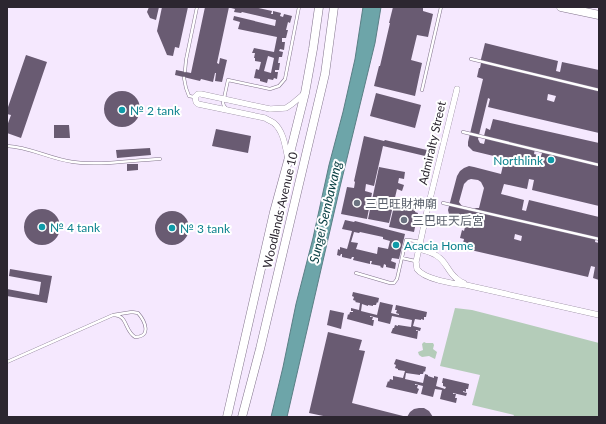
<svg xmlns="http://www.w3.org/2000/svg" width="606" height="424" viewBox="0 0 606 424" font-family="Lato,'Noto Sans SC',sans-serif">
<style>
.green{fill:#b4ccb9}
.water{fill:#6da5a9;stroke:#5a7f85}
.building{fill:#695b72;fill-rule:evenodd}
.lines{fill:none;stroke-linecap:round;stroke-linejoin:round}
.service-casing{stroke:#82748c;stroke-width:3.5}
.minor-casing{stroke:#82748c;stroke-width:6}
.primary-casing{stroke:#82748c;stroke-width:9}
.service{stroke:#fff;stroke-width:2.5}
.minor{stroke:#fff;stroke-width:5.5}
.primary{stroke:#fff;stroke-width:8}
.culture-dot{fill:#0f9aa8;stroke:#fff;stroke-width:1.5}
.worship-dot{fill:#6b7280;stroke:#fff;stroke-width:1.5}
.labels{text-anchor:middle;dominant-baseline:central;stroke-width:4;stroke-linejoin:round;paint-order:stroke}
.culture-label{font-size:12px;fill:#0d838f;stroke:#fff;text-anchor:start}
.street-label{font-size:12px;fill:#2c2630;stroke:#fff}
.worship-label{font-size:12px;fill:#5b616d;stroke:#fff;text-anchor:start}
.water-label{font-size:13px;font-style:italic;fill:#083f42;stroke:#fff}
</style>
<rect width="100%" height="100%" fill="#f5e8fe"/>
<path class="green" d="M455 308 472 310 599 343V417H513L514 415 472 405 480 375 440 366Z
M424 342 426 343H433L434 345 433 349 437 352 435 359 429 356 422 357 419 355 418 352 423 350 422 344Z"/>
<path class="water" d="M363 7H381L375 43 340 187 287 417H271L283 367 296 304 313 238 329 165 343 112 355 59Z"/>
<path class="building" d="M149 7H159L156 20 150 18 147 12Z
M162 7H188L179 48 175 47 173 56 167 55 157 31Z
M205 7H229L217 63 219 64 220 58 227 60 222 82 215 81 216 73H215L213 82 201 79 200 81 175 75 176 70 191 73Z
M232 7H254L272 11 271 14H273V11L281 13 280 16 283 17 284 14 292 16 290 23 288 22 286 30H288L286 38H282V42H285L284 50 280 49 279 51 283 52 282 57H279L278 63H280L279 70H275V72H278L277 79 274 78 273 80 268 79 267 83 260 81V79L254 78 256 69 259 70 261 62 255 61V58H254L255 53H252L254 48 274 52 277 37 238 29 240 22 233 20 234 16 275 26 276 20 242 12 241 13 234 12 235 9 231 8ZM268 56 274 58 271 73 264 71Z
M393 7H423V11L433 14 428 37 417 35 411 60 422 63 415 96 374 86 379 66H380L390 23H389Z
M485 43 558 61 556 71 560 72 562 62 599 70V133L488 107 490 99 488 98 478 139 480 143 484 144 486 136H484L486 128 490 130 493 119 599 143V206L532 190 534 180 529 179 527 189 504 184 501 194 524 200 522 210 526 211 529 200 599 217V237H596L595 242 599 243V280L593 278 595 267 591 266 588 277 462 248 464 239 460 238 462 230 464 231 466 223 456 220 452 217 449 214 448 210 457 176 460 171 464 168 469 166 474 167 501 174 504 161 502 158 473 151 468 146V142L483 79 477 77 479 68H480L481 63H480ZM548 94 556 96 554 102 547 100ZM535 149 543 150 541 156 534 154ZM471 179 478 180 481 182 484 188 479 208H476L472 210H468L464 209 459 202 464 184 468 180ZM515 234 522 236 521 241 514 239Z
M26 55 47 62 21 138 7 133V126L11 115 7 114V110Z
M104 109a18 18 0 1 1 36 0a18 18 0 1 1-36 0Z
M376 93 421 105 415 128 370 116Z
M54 125H69L70 138H54Z
M216 129 251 136 248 153 212 146Z
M364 136 384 141 385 140 427 150 425 156 383 146 374 186 366 184 365 191 372 193 367 219 341 214 347 187 354 188 355 182 354 181Z
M150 148 151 155 117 158 116 150Z
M127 164H138V170L127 171Z
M379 167 405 172 404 179 399 178 398 183 404 185 402 191 397 189 389 223 368 219Z
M396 198 417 203 415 212 418 213 414 232 389 227Z
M24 227a18 18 0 1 1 36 0a18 18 0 1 1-36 0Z
M155 228a17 17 0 1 1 34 0a17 17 0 1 1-34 0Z
M345 220 354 222 355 221 405 234 399 259 392 258 391 261 396 263 395 269 386 267V265L384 264 383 268 380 267 381 266 371 264 372 261H370V264L353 260 354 257H352L351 259 342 257V254H341L340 256 337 255 338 249 340 250V247L347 249 352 231 342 229ZM354 232 359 233 360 232 383 237V239L390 241 388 249 378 247 377 254 356 249 358 243 351 242Z
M10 269 52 276 47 303 7 296V289L39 295 41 282 9 276Z
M353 292 379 298 378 303 377 302 376 305H373V306L368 305V306L362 304 361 311 377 315 380 302 393 305 391 313 399 315V314L396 313 397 310H395L396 305 427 312 426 317H424V320L421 319V320L415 319 413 326 421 328 420 331 416 330V331H418L417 339 391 333 393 328H394L395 325 398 326V325L411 327 412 320 392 316 390 324 378 321V318L370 316V317H373L372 320H374L373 326 347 319 348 314 349 315 350 312H353V311H351V308L359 310 360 303 355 302 356 301 353 300 354 297 352 296Z
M330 310 344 313 341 329 327 325Z
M328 332 362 340 359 350 365 351 352 403 407 417H328L309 413Z
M396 359 426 367 425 372 424 371 423 374H420V375L406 373 405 379 423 383 425 374 428 375V376L434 378V376L438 377 436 386 445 389 446 387 443 386V383H442L443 378 469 384 468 389H466V392L463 391V392L467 393 466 396 453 393V394H456L455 398H457L456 403 440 399 442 390 435 389 433 397 421 394 423 386 415 384V385H418L417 388 419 389 417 394 386 387 388 381 389 382 390 379 393 380V376L403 378 405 371 398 370V369L395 368 396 365 394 364Z
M419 408H424L429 411 433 417H407L410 412 414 409Z"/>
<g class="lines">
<g class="service-casing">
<path id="service" d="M471 59 599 90
M185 71 186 60 197 7
M184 78 186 88 189 96 194 97
M422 90 441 7
M227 109 224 106 223 103 228 80 270 89 279 86 285 79 299 7
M463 132 599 165
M7 146C30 147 50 159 73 162 99 166 133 160 160 159
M443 203 599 239
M402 258 415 261
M356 273 390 283H394L397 279 406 240H409L421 242
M7 362 113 315 132 312 138 313C145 321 152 337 135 337 124 330 128 315 113 315"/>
</g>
<g class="minor-casing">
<path id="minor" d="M457 89 427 211 416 262 417 269C424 279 453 284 466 285L599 315
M288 159C285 146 284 132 274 123 271 121 268 120 265 118L198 104 196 102 195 97 198 94H201L270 109 286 108 292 104 305 93
M419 249C425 251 432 252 437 256 446 261 448 272 456 278 458 280 461 282 464 283"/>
</g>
<g class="primary-casing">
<path id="primary" d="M561 7 599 15
M227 417 274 212 288 161 305 93 313 49 319 7
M242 417 260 349 325 74 334 7"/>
</g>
<use href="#service" class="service"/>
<use href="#minor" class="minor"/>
<use href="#primary" class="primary"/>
</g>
<g class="culture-dot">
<circle cx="122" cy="110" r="4"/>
<circle cx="551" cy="160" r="4"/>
<circle cx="42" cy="227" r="4"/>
<circle cx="172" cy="228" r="4"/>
<circle cx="396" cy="245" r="4"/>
</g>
<g class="worship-dot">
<circle cx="357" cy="203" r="4"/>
<circle cx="404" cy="220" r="4"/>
</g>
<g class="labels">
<g class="culture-label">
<text x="130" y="110">№ 2 tank</text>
<text x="543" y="160" text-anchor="end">Northlink</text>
<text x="50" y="227">№ 4 tank</text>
<text x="180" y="228">№ 3 tank</text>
<text x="404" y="245">Acacia Home</text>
</g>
<g class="street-label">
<text transform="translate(432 143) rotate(-77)">Admiralty Street</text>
<text transform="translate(280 210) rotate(-77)">Woodlands Avenue 10</text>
</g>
<g class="worship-label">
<text x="365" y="203">三巴旺財神廟</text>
<text x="412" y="220">三巴旺天后宮</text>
</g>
<g class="water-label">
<text transform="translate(325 212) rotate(-77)">Sungei Sembawang</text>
</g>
</g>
<rect width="606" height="424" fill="none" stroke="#2c2630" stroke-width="16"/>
</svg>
